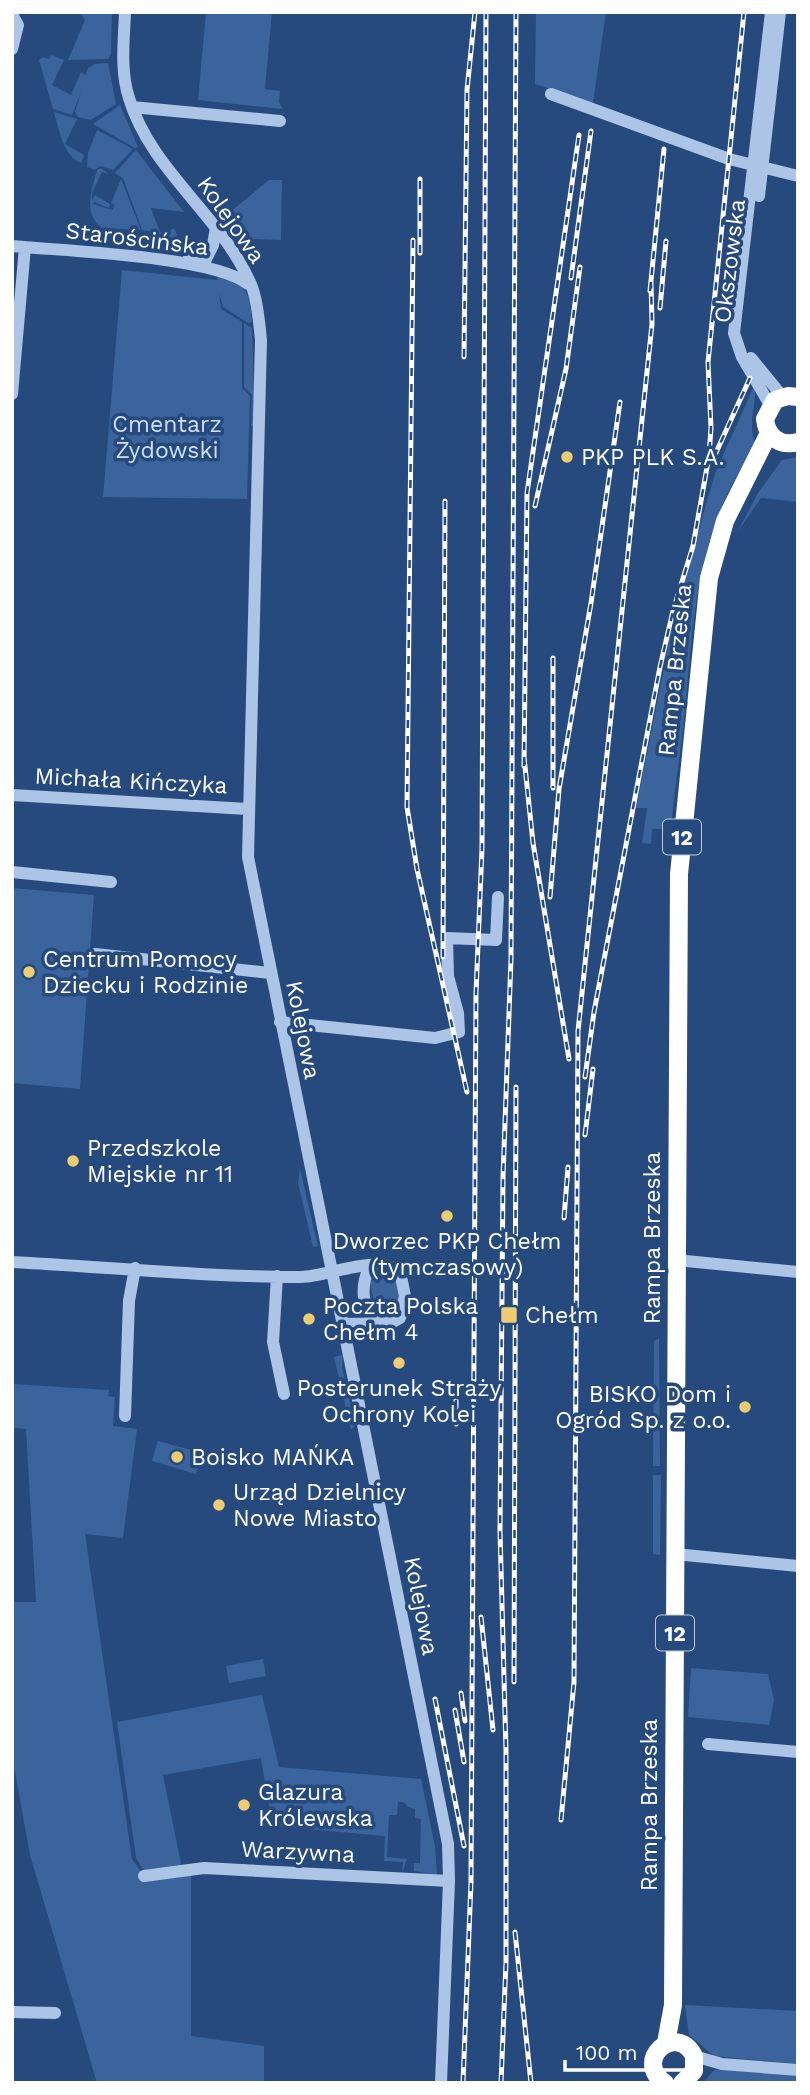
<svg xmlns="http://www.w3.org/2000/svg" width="810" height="2095" viewBox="0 0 810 2095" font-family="'Work Sans',sans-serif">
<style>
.green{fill:#3a649b}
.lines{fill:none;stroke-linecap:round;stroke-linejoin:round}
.minor{stroke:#acc4e5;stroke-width:12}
.highway{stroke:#fff;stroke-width:18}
.rail-casing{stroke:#fff;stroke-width:5}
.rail{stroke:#264a7e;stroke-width:2.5;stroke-dasharray:8;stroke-linecap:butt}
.poi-dot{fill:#eecd72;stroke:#264a7e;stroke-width:2.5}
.labels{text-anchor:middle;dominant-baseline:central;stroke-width:7;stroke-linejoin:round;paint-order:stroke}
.shield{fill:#264a7e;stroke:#bec9d8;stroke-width:2}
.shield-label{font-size:21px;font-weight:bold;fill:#fff}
.street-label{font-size:23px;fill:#fff;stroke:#264a7e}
.park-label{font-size:23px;fill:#cfdff4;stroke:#264a7e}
.poi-label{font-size:23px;fill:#fff;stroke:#264a7e;text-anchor:start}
</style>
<rect width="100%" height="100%" fill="#264a7e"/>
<path class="green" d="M80 12H112L111 54 108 59 68 60 85 20Z
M206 12H272L265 89 280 91 279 102 283 109 198 100Z
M536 12H606L593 103 535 84Z
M51 55 64 60 52 85 71 95 81 72 87 76 72 115 53 109 39 60 43 57 49 59Z
M108 63 116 104 91 120 78 117 75 112 88 68 95 64Z
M120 105 138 147 135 148 93 124Z
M54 112 77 119 65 144 84 155 81 163C63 156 59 129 54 112Z
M97 130 133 149 113 170 100 166 95 170 87 167 88 153Z
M136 150 184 212 151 208 160 232 166 233 174 228 184 251 138 247 140 239V243L154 244 155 232 142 230 123 178 115 173Z
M101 168 109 174 102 172 92 193V200L95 195 110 204 109 208 94 202 93 204 112 210 115 205 111 203 121 179 141 230 102 228C82 213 92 189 97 170Z
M269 180H282L281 240 251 239 250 250 224 217Z
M122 270 217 280 218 274C248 287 249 290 252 322L248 323 223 307 219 293 221 309 242 322V388L250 396 247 499 103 497Z
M244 323 252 328 255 426H251L252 395 244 387Z
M754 386C758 407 746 420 756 446 697 527 694 614 685 710 681 750 674 792 671 829H652L651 844 642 843 647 808H636L672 628 704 511 716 471Z
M798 457V502L761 498 738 531 758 493 782 460Z
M12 888 94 895 80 1089 12 1083Z
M300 1169 318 1246 313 1247 298 1183Z
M378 1273 392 1275 401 1291 395 1315 389 1318 380 1317 375 1308 370 1283Z
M659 1338 660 1466H653L654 1341Z
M343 1355 342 1367 353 1416 358 1422 351 1430 334 1357Z
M12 1384 109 1390 108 1396 115 1397 113 1426 137 1429 123 1538 85 1534 132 1859 147 1880 191 1875V2036L264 2046V2083H97L30 1855 16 1778 12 1755V1602H36L26 1429 12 1428Z
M158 1441 202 1453 196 1474 152 1461Z
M653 1475H661L660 1555 653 1554Z
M263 1659 266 1676 229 1683 226 1666Z
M691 1668 768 1674 774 1700 769 1725 688 1717Z
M262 1695 279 1767 421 1779 435 1846 437 1875 414 1871V1863H420L421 1819 415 1818V1809L408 1807 404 1802H398L397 1815H389L387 1857 407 1859 402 1873 403 1862 384 1861 385 1836 272 1826 261 1758 163 1775 182 1868 145 1873 136 1858 117 1722Z
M685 2005 798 2011V2064L714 2056 689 2035Z
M726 2069 798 2076V2083H703L714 2070Z"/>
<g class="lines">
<path class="minor" d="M125 12C124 40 120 71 129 98 151 172 223 216 252 287 258 303 259 322 261 340L248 857 448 1844 449 1881 441 2083
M12 14 18 25 12 49
M551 94 729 159 798 176
M132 107 280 121
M759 196 780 12
M12 246C64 251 212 256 248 284
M188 260 206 259 213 245 216 227
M751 358 782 396
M12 394 25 247
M770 405 742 357 734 333 771 12
M12 795 247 809
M12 872 111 882
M95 954 270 973
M280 1022 435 1038 459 1032 458 1013 448 976 447 938 496 940 498 897
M676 1260 798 1272
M12 1262C108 1267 205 1277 301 1277 327 1277 380 1253 400 1272L405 1296 400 1318 391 1323 341 1324
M371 1266C360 1282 361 1309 376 1323
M277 1276 273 1342 284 1394
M125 1416 129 1301 135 1268
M675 1554 798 1566
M708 1744 798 1752
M144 1876 204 1868 449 1881
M12 2012 55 2013
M694 2056 722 2064 798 2070"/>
<path class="highway" d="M798 397 788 396 775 400 765 419C767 437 780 447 798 442
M666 2043 673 2005 679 874 709 578 725 521 769 433
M665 2083C632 2061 676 2021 694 2056V2071L682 2083"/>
<g class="rail-casing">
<path id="rail" d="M413 240 407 807 417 869 467 1092
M420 253V179
M571 278 591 131
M650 291 664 149
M660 308 666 241
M464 357 467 90 475 12
M714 457 750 378
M535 506 566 369 580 267
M553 658V788
M524 757 533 843 569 1059
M524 766 527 493 579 135
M550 897 559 789 591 603 620 402
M443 957 445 501
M585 1077 594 1012 660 667 673 611 693 546 709 456 711 428 708 362 744 12
M585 1135 593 1069
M564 1218 568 1167
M456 1424V1389
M481 1617 493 1730
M514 1682 516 1087
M461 1693 465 1721
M435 1699 464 1846
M455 1710 464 1762
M561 1820 574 1682 578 1031 652 324 651 282
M515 1932 531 2083
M463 2083 471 1882 476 993 482 848 486 12
M501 2083 506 1962V1751L500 1531 503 1177 511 959 516 12"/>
</g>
<use href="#rail" class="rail"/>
</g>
<g class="poi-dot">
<circle cx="567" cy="457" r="7"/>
<circle cx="29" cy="972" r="7"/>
<circle cx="73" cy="1161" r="7"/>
<circle cx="447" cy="1216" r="7"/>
<rect x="500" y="1306" width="18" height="18" rx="3.5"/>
<circle cx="309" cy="1319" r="7"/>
<circle cx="399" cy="1363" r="7"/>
<circle cx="745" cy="1407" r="7"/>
<circle cx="177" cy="1457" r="7"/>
<circle cx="219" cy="1505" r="7"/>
<circle cx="244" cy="1805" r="7"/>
</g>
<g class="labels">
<g class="shield">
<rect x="663" y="819.5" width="38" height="35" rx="5"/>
<rect x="656" y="1615.5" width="38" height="35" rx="5"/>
</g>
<g class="shield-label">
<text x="682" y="837">12</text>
<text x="675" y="1633">12</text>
</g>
<g class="street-label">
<text transform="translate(231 220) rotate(55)">Kolejowa</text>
<text transform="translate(137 239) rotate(7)">Starościńska</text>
<text transform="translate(730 261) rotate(-83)">Okszowska</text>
<text transform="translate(675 670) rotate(-84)">Rampa Brzeska</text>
<text transform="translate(131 781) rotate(3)">Michała Kińczyka</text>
<text transform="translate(303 1030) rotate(79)">Kolejowa</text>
<text transform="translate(652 1238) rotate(-90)">Rampa Brzeska</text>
<text transform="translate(421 1606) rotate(79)">Kolejowa</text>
<text transform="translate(649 1805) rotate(-90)">Rampa Brzeska</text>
<text transform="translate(298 1852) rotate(3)">Warzywna</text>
</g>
<g class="park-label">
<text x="167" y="424">Cmentarz<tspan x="167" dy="26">Żydowski</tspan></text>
</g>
<g class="poi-label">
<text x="581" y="457">PKP PLK S.A.</text>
<text x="43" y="959">Centrum Pomocy<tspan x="43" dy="26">Dziecku i Rodzinie</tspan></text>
<text x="87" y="1148">Przedszkole<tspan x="87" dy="26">Miejskie nr 11</tspan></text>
<text x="447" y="1241" text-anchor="middle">Dworzec PKP Chełm<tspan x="447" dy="26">(tymczasowy)</tspan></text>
<text x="323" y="1306">Poczta Polska<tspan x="323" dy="26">Chełm 4</tspan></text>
<text x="525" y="1315">Chełm</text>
<text x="399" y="1388" text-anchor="middle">Posterunek Straży<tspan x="399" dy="26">Ochrony Kolei</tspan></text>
<text x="731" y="1394" text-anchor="end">BISKO Dom i<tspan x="731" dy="26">Ogród Sp. z o.o.</tspan></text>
<text x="191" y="1457">Boisko MAŃKA</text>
<text x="233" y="1492">Urząd Dzielnicy<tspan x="233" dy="26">Nowe Miasto</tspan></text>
<text x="258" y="1792">Glazura<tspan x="258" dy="26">Królewska</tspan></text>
</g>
</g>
<rect width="810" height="2095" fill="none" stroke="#ffffff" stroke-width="28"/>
<path d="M565 2060v10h128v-10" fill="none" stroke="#ffffff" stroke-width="3.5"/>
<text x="576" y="2060" font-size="21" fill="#ffffff" stroke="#264a7e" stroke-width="5" paint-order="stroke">100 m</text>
</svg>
